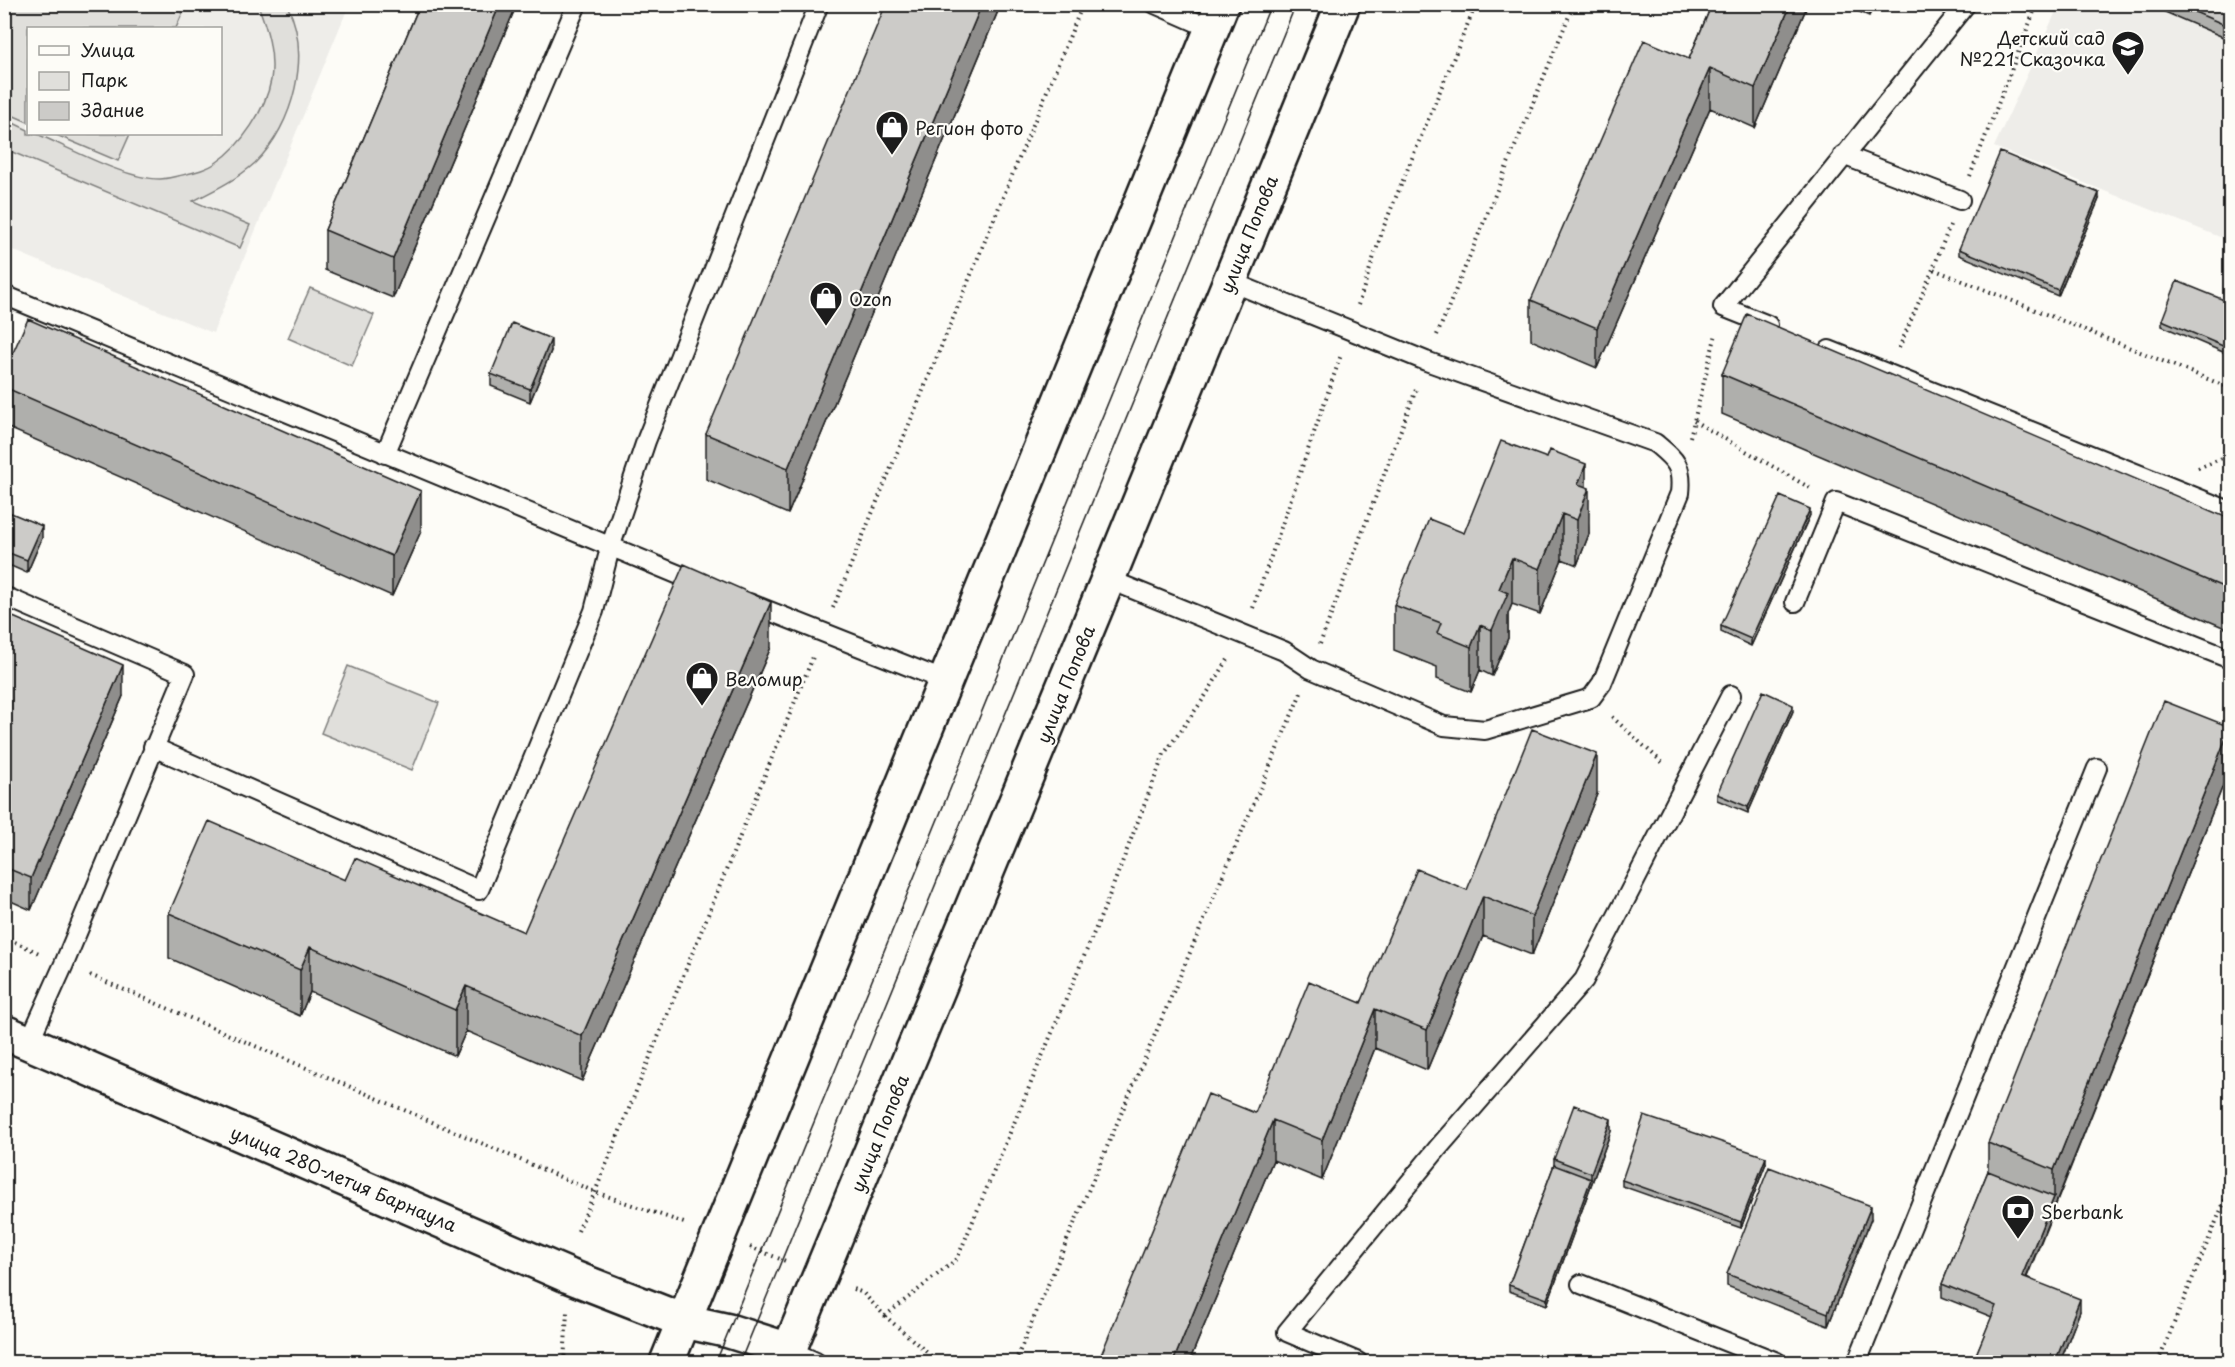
<svg xmlns="http://www.w3.org/2000/svg" width="2235" height="1367" viewBox="0 0 2235 1367" font-family="'Playpen Sans',sans-serif">
<style>
.built{fill:#eeede9;fill-rule:evenodd}
.green{fill:#e0dfdb;stroke:#7e7e7c;stroke-width:1.5}
.lines{fill:none;stroke-linecap:round;stroke-linejoin:round}
.service-casing{stroke:#1c1c1c;stroke-width:22}
.minor-casing{stroke:#1c1c1c;stroke-width:38}
.secondary-casing{stroke:#1c1c1c;stroke-width:38}
.path{stroke:#1c1c1c;stroke-width:4;stroke-dasharray:1.5 4.5;stroke-linecap:butt}
.service{stroke:#fdfcf7;stroke-width:18}
.minor{stroke:#fdfcf7;stroke-width:33}
.secondary{stroke:#fdfcf7;stroke-width:33}
.tram{stroke:#1c1c1c;stroke-width:1.5}
.wall{fill:#afafac;stroke:#1c1c1c;stroke-width:1.5}
.shaded-wall{fill:#8f8e8c;stroke:#1c1c1c;stroke-width:1.5}
.building{fill:#cccbc8;stroke:#1c1c1c;stroke-width:1.5}
.labels{text-anchor:middle;dominant-baseline:central;stroke-width:4.5;stroke-linejoin:round;paint-order:stroke}
.poi-label{font-size:18px;fill:#1c1c1c;stroke:#fdfcf7;text-anchor:start}
.street-label{font-size:18px;fill:#1c1c1c;stroke:#fdfcf7}
</style>
<rect width="100%" height="100%" fill="#fdfcf7"/>
<filter id="ink" filterUnits="userSpaceOnUse"><feTurbulence type="fractalNoise" baseFrequency=".0167" numOctaves="2"/><feDisplacementMap in="SourceGraphic" scale="12" xChannelSelector="R" yChannelSelector="G"/><feConvolveMatrix kernelMatrix="1 2 1 2 8 2 1 2 1" color-interpolation-filters="sRGB"/></filter>
<g filter="url(#ink)">
<path class="built" d="M4 5H349L213 333 5 247ZM28 28H220V134H28Z
M2059 5H2230V241L1994 147Z"/>
<path class="green" d="M5 4H186V5L176 28H28V122L5 112Z
M258 5H287C312 54 294 125 255 163 236 180 215 190 193 201L250 225 240 248 5 149V119L28 130V134H37C70 148 125 179 160 179 166 179 173 177 178 176 191 173 207 170 217 162 241 146 266 109 271 80 275 54 267 28 258 5Z
M54 134H130L118 161Z
M310 288 374 315 352 366 288 338Z
M348 666 439 703 412 770 321 733Z"/>
<g class="lines">
<g class="service-casing">
<path id="service" d="M1155 4 1212 29
M1843 155 1960 200
M4 295 701 584
M1768 325 1723 307 1966 4
M1829 350 2230 511
M385 454 577 4
M1108 579 1284 651 1311 669 1444 726 1485 730 1591 698 1602 683 1680 493C1683 465 1675 460 1655 443L1426 361 1229 281
M4 596 185 674 64 964 29 1042
M1795 602 1836 502 2230 659
M749 603 946 681
M153 747 479 890 594 611 610 548 646 441 819 4
M1581 1284 1777 1362
M789 1350 816 1362
M1358 1362 1287 1332 1438 1148 1584 980 1731 695
M1857 1362 2097 768"/>
</g>
<g class="minor-casing">
<path id="minor" d="M4 1032 569 1276 684 1321 729 1331 789 1350"/>
</g>
<g class="secondary-casing">
<path id="secondary" d="M667 1362 1222 4
M784 1362 1108 579 1343 4"/>
</g>
<path class="path" d="M1970 176 2037 4
M1950 225 1933 269 2230 388
M1358 305 1384 226 1476 4
M1437 335 1574 4
M1899 348 1933 269
M1694 421 1812 489
M1690 437 1716 334
M2198 468 2230 455
M833 608 1083 4
M1253 608 1341 355
M1320 644 1417 387
M1612 717 1664 764
M4 937 39 953
M90 975 595 1192 687 1224
M578 1231 595 1192 813 657
M750 1247 788 1262
M853 1289 863 1293 885 1316 938 1362
M885 1316 957 1259 1106 904 1164 754 1204 698 1229 658
M564 1362 567 1312
M1015 1362 1301 693
M2158 1362 2230 1188"/>
<use href="#service" class="service"/>
<use href="#minor" class="minor"/>
<use href="#secondary" class="secondary"/>
<path class="tram" d="M716 1362 1271 4
M740 1362 1296 4"/>
</g>
<path class="wall" d="M420 4H517L393 298 325 270V230Z
M998 4V11L788 514 706 479V434Z
M1712 4H1808L1755 128 1710 108 1597 368 1531 340V300L1689 59Z
M1841 4H1874L1869 16Z
M2151 4H2230V40L2151 6Z
M2099 199 2058 296 1959 255V249Z
M2229 309H2230V355L2162 326V320Z
M551 351 530 402 491 386V374Z
M4 373 421 531 392 596 4 426Z
M1722 374 2230 519V630L1722 414Z
M1586 487 1589 534 1577 565 1562 559 1540 614 1512 604 1508 614V638L1492 676 1480 670 1471 692 1437 679V667L1394 650V605L1464 533Z
M4 510 42 538 27 573 4 563Z
M1810 515 1751 646 1721 632V626Z
M4 613 123 696 31 910 4 898Z
M771 647 582 1081 466 1031 455 1056 310 992 300 1016 169 958V913L345 880 524 932Z
M1793 711 1748 813 1717 800V794Z
M2230 768 2027 1277 2080 1311 2060 1362H1973L1992 1317 1942 1297V1284L1988 1171V1143Z
M1597 794 1532 955 1483 936 1427 1070 1375 1048 1322 1180 1273 1160 1189 1362H1101V1355L1255 1113 1467 890Z
M1611 1131 1547 1305 1509 1291V1285L1554 1165V1159Z
M1766 1163 1741 1228 1622 1186V1180Z
M1871 1219 1828 1326 1727 1286V1274Z"/>
<path class="shaded-wall" d="M500 4H517L393 298V259Z
M982 4H998V11L788 514V468Z
M1791 4H1808L1755 128V88Z
M1869 4H1874L1869 16Z
M1710 68V108L1597 368V328Z
M2099 193V199L2058 296V290Z
M551 339V351L530 402V389Z
M1586 464V496L1589 488V534L1577 565V520L1578 484Z
M421 491V531L392 596V556Z
M1810 509V515L1751 646V639Z
M1562 514V559L1540 614V569Z
M42 526V538L27 573V560Z
M1512 558V604L1508 614V638L1492 676V630L1499 589Z
M771 602V647L582 1081V1036Z
M1480 625V670L1471 692V647Z
M123 665V696L31 910V878Z
M1793 705V711L1748 813V807Z
M2230 728V768L2022 1288V1276L2054 1197V1170Z
M1597 754V794L1532 955V916Z
M1483 896V936L1427 1070V1030Z
M310 947V992L300 1016V970Z
M466 986V1031L455 1056V1010Z
M1375 1009V1048L1322 1180V1140Z
M1611 1119V1131L1547 1305V1299L1591 1179V1173Z
M1273 1120V1160L1189 1362H1173Z
M1766 1157V1163L1741 1228V1222Z
M1871 1206V1219L1828 1326V1313Z
M2080 1299V1311L2060 1362H2055Z"/>
<path class="building" d="M420 4H500L393 259 325 230Z
M886 4H982L788 468 706 434Z
M1712 4H1791L1755 88 1710 68 1597 328 1531 300 1644 40 1689 59Z
M2176 4H2230V27Z
M2000 152 2099 193 2058 290 1959 249Z
M2177 281 2229 302 2227 308 2230 309V349L2162 320Z
M1747 314 2230 519V590L1722 374Z
M28 319 421 491 392 556 4 387V373Z
M512 323 551 339 530 389 491 374Z
M1501 441 1547 458 1550 450 1586 464 1578 484 1589 488 1577 520 1562 514 1540 569 1512 558 1499 589 1508 593 1492 630 1480 625 1471 647 1437 633 1441 623 1394 605 1429 519 1464 533Z
M1780 496 1810 509 1751 639 1721 626Z
M4 510 42 526 27 560 4 551Z
M684 564 771 602 582 1036 466 986 455 1010 310 947 300 970 169 913 209 821 345 880 355 858 524 932Z
M4 613 123 665 31 878 4 867Z
M1763 691 1793 705 1748 807 1717 794Z
M2164 701 2230 727V728L2054 1170 1988 1143Z
M1532 729 1597 754 1532 916 1483 896 1427 1030 1375 1009 1322 1140 1273 1120 1173 1362H1119L1101 1355 1208 1094 1255 1113 1309 981 1361 1003 1417 869 1467 890Z
M1574 1105 1611 1119 1591 1173 1554 1159Z
M1644 1116 1766 1157 1741 1222 1622 1180Z
M1554 1165 1591 1179 1547 1299 1509 1285Z
M1769 1167 1871 1206 1828 1313 1727 1274Z
M1988 1171 2054 1197 2022 1276 2080 1299 2055 1362H1973L1996 1306 1942 1284Z
M1308 1357 1322 1362H1305Z"/>
</g>
<defs>
<g id="school-pin" transform="scale(1.725)"><path d="M0 17L-7.5 6A9.5 9.5 0 1 1 7.5 6Z" fill="#1c1c1c" stroke="#fdfcf7"/><path d="M0-5L7-2L0 1L-7-2ZM-4 1L0 2.5L4 1V4Q0 6-4 4Z" fill="#fff"/></g>
<g id="shop-pin" transform="scale(1.725)"><path d="M0 17L-7.5 6A9.5 9.5 0 1 1 7.5 6Z" fill="#1c1c1c" stroke="#fdfcf7"/><path d="M-5-2.5h2.3a2.7 3.5 0 0 1 5.4 0H5L5.5 6h-11ZM-1.5-2.5h3a1.5 2.3 0 0 0-3 0Z" fill="#fff"/></g>
<g id="bank-pin" transform="scale(1.725)"><path d="M0 17L-7.5 6A9.5 9.5 0 1 1 7.5 6Z" fill="#1c1c1c" stroke="#fdfcf7"/><path d="M-6-4H6V4H-6ZM0-2.3a2.3 2.3 0 1 0 0 4.6a2.3 2.3 0 1 0 0-4.6Z" fill="#fff"/></g>
</defs>
<g fill-rule="evenodd">
<use href="#school-pin" x="2128" y="47"/>
<use href="#shop-pin" x="892" y="127"/>
<use href="#shop-pin" x="826" y="298"/>
<use href="#shop-pin" x="702" y="678"/>
<use href="#bank-pin" x="2018" y="1211"/>
</g>
<g class="labels">
<g class="poi-label">
<text x="2105" y="37" text-anchor="end">Детский сад<tspan x="2105" dy="21">№221 Сказочка</tspan></text>
<text x="915" y="127">Регион фото</text>
<text x="849" y="298">Ozon</text>
<text x="725" y="678">Веломир</text>
<text x="2041" y="1211">Sberbank</text>
</g>
<g class="street-label">
<text transform="translate(1248 234) rotate(-68)">улица Попова</text>
<text transform="translate(1065 684) rotate(-68)">улица Попова</text>
<text transform="translate(879 1133) rotate(-68)">улица Попова</text>
<text transform="translate(344 1178) rotate(23)">улица 280-летия Барнаула</text>
</g>
</g>
<rect width="2235" height="1367" fill="none" stroke="#fdfcf7" stroke-width="24"/>
<rect x="12" y="12" width="2211" height="1343" fill="none" stroke="#1c1c1c" stroke-width="2" filter="url(#ink)"/>
<rect x="27" y="27" width="195" height="108" fill="#fdfcf7" stroke="#a3a29f" stroke-width="1.5"/>
<rect x="39" y="46" width="30" height="9" fill="#fdfcf7" stroke="#a3a29f" stroke-width="1.5"/>
<text x="81" y="57" font-size="18" fill="#1c1c1c">Улица</text>
<rect x="39" y="72" width="30" height="18" fill="#e0dfdb" stroke="#a3a29f" stroke-width="1.5"/>
<text x="81" y="87" font-size="18" fill="#1c1c1c">Парк</text>
<rect x="39" y="102" width="30" height="18" fill="#cccbc8" stroke="#a3a29f" stroke-width="1.5"/>
<text x="81" y="117" font-size="18" fill="#1c1c1c">Здание</text>
</svg>
